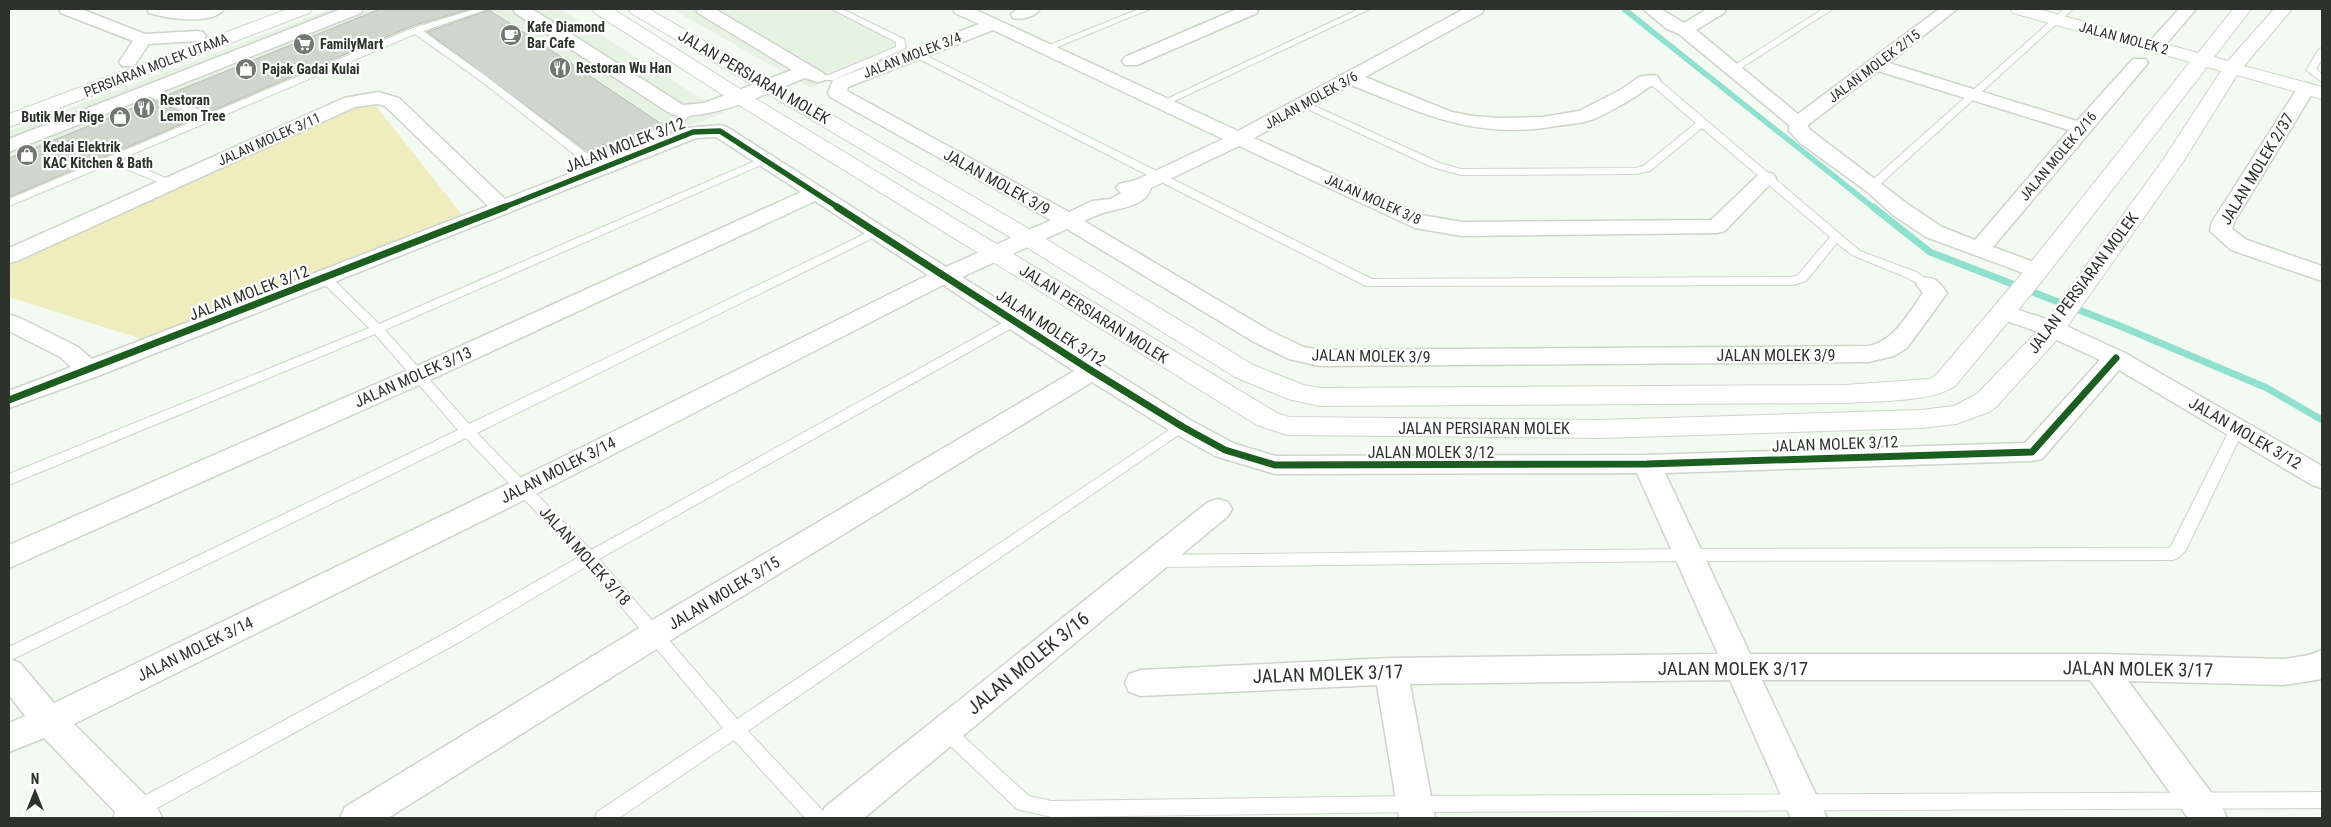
<svg xmlns="http://www.w3.org/2000/svg" width="2331" height="827" viewBox="0 0 2331 827" font-family="'Roboto Condensed',sans-serif">
<style>
.built{fill:#e6f3e3}
.green{fill:#efecbd}
.lines{fill:none;stroke-linecap:round;stroke-linejoin:round}
.stream-far1{stroke:#8fe0cf;stroke-width:5.5}
.stream{stroke:#8fe0cf;stroke-width:7}
.building{fill:#d0d5cd;stroke:#b9bdb6}
.lane-casing{stroke:#ced4cc;stroke-width:2}
.street-casing{stroke:#ced4cc;stroke-width:3}
.secondary-casing{stroke:#ced4cc;stroke-width:2}
.primary-casing{stroke:#ced4cc;stroke-width:2}
.lane{fill:#fdfefd;fill-rule:evenodd}
.street{fill:#fdfefd;fill-rule:evenodd}
.secondary{fill:#fdfefd;fill-rule:evenodd}
.primary{fill:#fdfefd;fill-rule:evenodd}
.cycleway-far1-casing{stroke:#fff;stroke-width:8}
.cycleway-casing{stroke:#fff;stroke-width:10}
.cycleway-far1{stroke:#1b5e20;stroke-width:5.5}
.cycleway{stroke:#1b5e20;stroke-width:7}
.labels{text-anchor:middle;dominant-baseline:central;stroke-width:4.5;stroke-linejoin:round;paint-order:stroke}
.far-poi-label{font-size:14px;font-weight:bold;fill:#2d322c;stroke:#fff;text-anchor:start}
.far-street-label{font-size:14px;fill:#2d322c;stroke:#fff}
.street-label{font-size:16px;fill:#2d322c;stroke:#fff}
.near-street-label{font-size:19px;fill:#2d322c;stroke:#fff}
</style>
<rect width="100%" height="100%" fill="#f3faf1"/>
<path class="built" d="M331 9H560L724 113 592 161 412 34 9 204V131Z
M672 9H835L909 47 811 88Z"/>
<path class="green" d="M376 106 463 216 145 340 9 297V264L350 108Z"/>
<g class="lines">
<path class="stream-far1" d="M1624 9 1874 208"/>
<path class="stream" d="M1873 207 1930 252 2120 326 2267 388 2322 420"/>
</g>
<path class="building" d="M380 9H470L412 26 209 112 167 95Z
M489 10 557 54 663 125 615 145 587 151 427 32Z
M153 100 196 118 9 197V158Z"/>
<g class="lines">
<g class="lane-casing">
<path id="lane" d="M476 9H488L423 31 487 77 586 153C610 153 650 135 671 122 677 118 682 110 689 108L694 111C676 133 608 165 579 158L481 81 415 34 121 159 175 182V186H167L112 163 9 206V199L201 118 144 94V90H150L209 114 413 28Z
M832 9H842L904 39 906 48 833 80H817V76L829 75 896 47V42Z
M1139 9H1150L1050 50 1042 48Z
M1359 9H1370L1164 106 1161 107 1156 104Z
M1823 9H1833L1735 72 1727 70Z
M2064 9H2073L1876 188H1868V184Z
M2322 48V59L2316 69 2322 74V82L2306 70 2319 49Z
M913 52H919L1372 279 1792 277 1798 275 1830 237 1702 128 1650 171 1636 174 1461 175 1432 167 1299 105 1304 102 1308 103 1440 163 1461 169 1636 168 1643 166 1696 123 1648 82V78L1660 81 1860 251 1916 272 1934 284 1932 287H1924L1908 278 1852 255 1837 243 1806 281 1793 285 1366 286 913 56Z
M764 157 768 158V162L385 330 469 424 873 230H881L883 232 881 234 477 433 591 550 1011 318H1019L1021 321 1019 324 599 559 737 719 1178 424H1188L1190 427 748 731 824 812 826 818H805L734 740 619 818H595L597 812 723 728 587 566 463 640 139 818H113L115 812 451 630 579 557 466 438 9 661V647L458 430 375 334 9 485V474L369 328 321 281 319 278 321 275H329L379 324Z
M2237 424 2244 429 2186 550 2178 558 2173 560 1689 561 1155 567 1149 565 1147 561 1149 557 1155 555 1689 549 2170 548 2230 429Z
M946 724 952 726 1029 796 1051 801 1415 796 2322 792V808L1415 812 1051 817 1017 809 940 736 937 731 940 726Z"/>
</g>
<g class="street-casing">
<path id="street" d="M59 9H81L145 34 197 31 203 32 206 36 203 40 197 41 149 44 134 66H122L119 62 133 41 61 13Z
M147 9H224C212 26 166 18 149 13Z
M341 9H363L361 13 9 152V139Z
M513 9H532L683 105 704 103 792 70 698 13 696 9H715L823 73 826 77 823 81 817 82 805 78C769 92 709 123 671 114L515 13Z
M953 9H974L1238 131 1464 9H1484L1482 13 1365 77 1452 112 1472 116 1500 118 1542 117 1579 111 1622 89 1639 77 1651 75 1657 76 1660 80 1657 84C1648 86 1643 92 1635 97 1621 105 1605 115 1591 120 1580 124 1568 124 1557 126 1475 140 1424 114 1351 85L1254 138 1421 215 1462 222 1711 220 1759 174 1766 172 1773 174 1776 178 1725 231 1717 233 1462 236 1415 228 1239 146 1151 188C1146 207 1118 208 1103 213 1097 215 1090 218 1084 221L1272 332 1304 347 1320 350 1868 346C1894 342 1908 313 1923 293L1916 284 1920 279C1934 275 1939 282 1947 293L1907 348 1894 356 1868 362 1320 366 1289 359 1254 342 1067 229 962 277 1192 421 1235 444 1275 456 1647 455 2025 443 2100 360 2044 334 1995 317 1991 312 1995 307 2003 305 2062 324 2125 353 2322 466V488L2312 485 2119 370 2042 459 2032 461 1665 473 1750 654H2099L2284 659 2309 655 2322 650V679L2284 685 2128 681 2222 807 2227 818H2188L2090 680H1762L1827 818H1791L1730 680 1410 684 1435 818H1399L1377 685 1141 696 1129 692 1125 683 1129 674 1141 670 1391 658 1718 654 1637 473 1275 474 1215 456 1174 433 1092 382 666 643 388 818H340L345 807 644 625 1074 371 943 285 532 496 74 724 157 807 162 818H121L44 738 9 752V723L25 716 9 695V659L20 663 54 703 512 482 928 275 815 201 428 381 9 568V545L410 369 801 192 716 137 696 138 98 376 9 408V391L71 367 60 357 9 331V315L18 317 78 347 92 359 488 206 385 106 377 104 355 107 17 261 9 263V248L344 98 378 92 399 98 505 199 686 128 720 125 727 127 946 267 1051 220 830 97 828 93 833 80 979 24 955 13ZM993 30 1223 139 1136 180 1119 184 1116 188 1121 193 1110 199 1092 201 1069 212 847 91 848 87Z
M1018 9H1040C1035 17 1022 20 1013 18L1011 14Z
M1237 9H1259L1257 13 1137 65H1125L1122 61 1125 57Z
M1643 9H1661L1684 23 1707 9H1726L1724 13 1696 30 1798 114 1939 9H1957L1889 63 2077 121 2133 59H2145L2148 63 1993 247 2045 266 2048 271 2045 276 2037 278 1926 237 1893 215 1865 190 1800 143 1789 131V125L1679 34 1667 29ZM1878 71 2069 130 1975 240 1942 227 1909 205 1809 129 1808 125Z
M2179 9H2196L2161 50H2149L2146 46 2149 42Z
M2306 83 2313 85 2315 89 2234 222 2232 229 2247 240 2322 266V281L2231 250 2210 231 2212 222 2297 89 2299 85Z
M1218 499 1228 502 1232 509 1228 516 864 818H820L825 807 1208 502Z"/>
</g>
<g class="secondary-casing">
<path id="secondary" d="M592 9H613L756 99 1277 413 1289 417 1601 420 1921 410 1954 406 1977 394 2044 324 2163 160 2221 71 2207 67 2042 281 1955 386C1934 402 1873 401 1845 403L1320 406 1288 399 1235 377 1020 243 631 13 628 9H649L1036 233 1253 365 1304 385 1320 388 1845 385 1930 379 1937 374 2024 271 2190 62 2013 13 2010 9H2038L2198 53 2233 9H2251L2214 57 2228 61 2274 9H2292L2244 66 2322 87V99L2237 75 2183 162 2062 334 1997 406 1989 412 1956 424 1921 428 1601 438 1287 435 1257 425 742 107 595 13Z"/>
</g>
<g class="primary-casing">
<path id="primary" d="M288 9H312L309 13 9 127V114Z"/>
</g>
<use href="#lane" class="lane"/>
<use href="#street" class="street"/>
<use href="#secondary" class="secondary"/>
<use href="#primary" class="primary"/>
<g class="cycleway-far1-casing">
<path id="cycleway-far1" d="M502 208 693 132 720 131 839 208"/>
</g>
<g class="cycleway-casing">
<path id="cycleway" d="M837 207 1092 371 1183 427 1225 450 1275 465 1647 464 2032 452 2116 358
M9 400 505 207"/>
</g>
<use href="#cycleway-far1" class="cycleway-far1"/>
<use href="#cycleway" class="cycleway"/>
</g>
<defs>
<g id="cafe-disc" transform="scale(1.125)"><circle r="9.5" fill="#727871" stroke="#fff"/><path d="M-5.5-4.5H6V0H3Q3 3.5 0 3.5H-2.5Q-5.5 3.5-5.5 0ZM3-3.2v2h1.7v-2ZM-6 4.5H4V6H-6Z" fill="#fff"/></g>
<g id="supermarket-disc" transform="scale(1.125)"><circle r="9.5" fill="#727871" stroke="#fff"/><path d="M-6-5.5h2.5l.6 2H6L4.5 2H-2.5L-4.4-4H-6ZM-1.5 3.2a1.3 1.3 0 1 0 .1 0ZM3 3.2a1.3 1.3 0 1 0 .1 0Z" fill="#fff"/></g>
<g id="restaurant-disc" transform="scale(1.125)"><circle r="9.5" fill="#727871" stroke="#fff"/><path d="M-5-6h1v4h1v-4h1v4h1v-4h1v5L-1.5 .5V6h-2V.5L-5-1ZM5-6V6H3V1.5H1.5Q1.5-4 5-6Z" fill="#fff"/></g>
<g id="shop-disc" transform="scale(1.125)"><circle r="9.5" fill="#727871" stroke="#fff"/><path d="M-5-2.5h2.3a2.7 3.5 0 0 1 5.4 0H5L5.5 6h-11ZM-1.5-2.5h3a1.5 2.3 0 0 0-3 0Z" fill="#fff"/></g>
</defs>
<g fill-rule="evenodd">
<use href="#cafe-disc" x="511" y="35"/>
<use href="#supermarket-disc" x="304" y="44"/>
<use href="#restaurant-disc" x="560" y="68"/>
<use href="#shop-disc" x="246" y="69"/>
<use href="#restaurant-disc" x="144" y="108"/>
<use href="#shop-disc" x="120" y="117"/>
<use href="#shop-disc" x="27" y="155"/>
</g>
<g class="labels">
<g class="far-poi-label">
<text x="527" y="27">Kafe Diamond<tspan x="527" dy="16">Bar Cafe</tspan></text>
<text x="320" y="44">FamilyMart</text>
<text x="576" y="68">Restoran Wu Han</text>
<text x="262" y="69">Pajak Gadai Kulai</text>
<text x="160" y="100">Restoran<tspan x="160" dy="16">Lemon Tree</tspan></text>
<text x="104" y="117" text-anchor="end">Butik Mer Rige</text>
<text x="43" y="147">Kedai Elektrik<tspan x="43" dy="16">KAC Kitchen &amp; Bath</tspan></text>
</g>
<g class="far-street-label">
<text transform="translate(2124 38) rotate(15)">JALAN MOLEK 2</text>
<text transform="translate(912 55) rotate(-21)">JALAN MOLEK 3/4</text>
<text transform="translate(156 65) rotate(-21)">PERSIARAN MOLEK UTAMA</text>
<text transform="translate(1874 66) rotate(-37)">JALAN MOLEK 2/15</text>
<text transform="translate(1311 100) rotate(-29)">JALAN MOLEK 3/6</text>
<text transform="translate(269 139) rotate(-24)">JALAN MOLEK 3/11</text>
<text transform="translate(2058 156) rotate(-50)">JALAN MOLEK 2/16</text>
<text transform="translate(1373 199) rotate(24)">JALAN MOLEK 3/8</text>
</g>
<g class="street-label">
<text transform="translate(754 77) rotate(30)">JALAN PERSIARAN MOLEK</text>
<text transform="translate(625 145) rotate(-21)">JALAN MOLEK 3/12</text>
<text transform="translate(2257 169) rotate(-59)">JALAN MOLEK 2/37</text>
<text transform="translate(997 182) rotate(29)">JALAN MOLEK 3/9</text>
<text transform="translate(2083 283) rotate(-53)">JALAN PERSIARAN MOLEK</text>
<text transform="translate(249 293) rotate(-21)">JALAN MOLEK 3/12</text>
<text transform="translate(1094 314) rotate(32)">JALAN PERSIARAN MOLEK</text>
<text transform="translate(1051 328) rotate(33)">JALAN MOLEK 3/12</text>
<text x="1776" y="355">JALAN MOLEK 3/9</text>
<text transform="translate(1371 356) rotate(1)">JALAN MOLEK 3/9</text>
<text transform="translate(413 377) rotate(-24)">JALAN MOLEK 3/13</text>
<text x="1484" y="428">JALAN PERSIARAN MOLEK</text>
<text transform="translate(2245 433) rotate(30)">JALAN MOLEK 3/12</text>
<text transform="translate(1835 444) rotate(-2)">JALAN MOLEK 3/12</text>
<text x="1431" y="452">JALAN MOLEK 3/12</text>
<text transform="translate(558 470) rotate(-27)">JALAN MOLEK 3/14</text>
<text transform="translate(585 556) rotate(48)">JALAN MOLEK 3/18</text>
<text transform="translate(724 593) rotate(-31)">JALAN MOLEK 3/15</text>
<text transform="translate(195 649) rotate(-26)">JALAN MOLEK 3/14</text>
</g>
<g class="near-street-label">
<text transform="translate(1028 663) rotate(-39)">JALAN MOLEK 3/16</text>
<text x="1733" y="668">JALAN MOLEK 3/17</text>
<text transform="translate(2138 669) rotate(1)">JALAN MOLEK 3/17</text>
<text transform="translate(1328 674) rotate(-2)">JALAN MOLEK 3/17</text>
</g>
</g>
<rect width="2331" height="827" fill="none" stroke="#2d322c" stroke-width="20"/>
<g transform="translate(35 792)" stroke="#ffffff" stroke-width="4" paint-order="stroke">
<path d="M0-4L9 19L0 12L-9 19Z" fill="#2d322c"/>
<text y="-8" font-size="14" font-weight="bold" text-anchor="middle" fill="#2d322c">N</text>
</g>
</svg>
